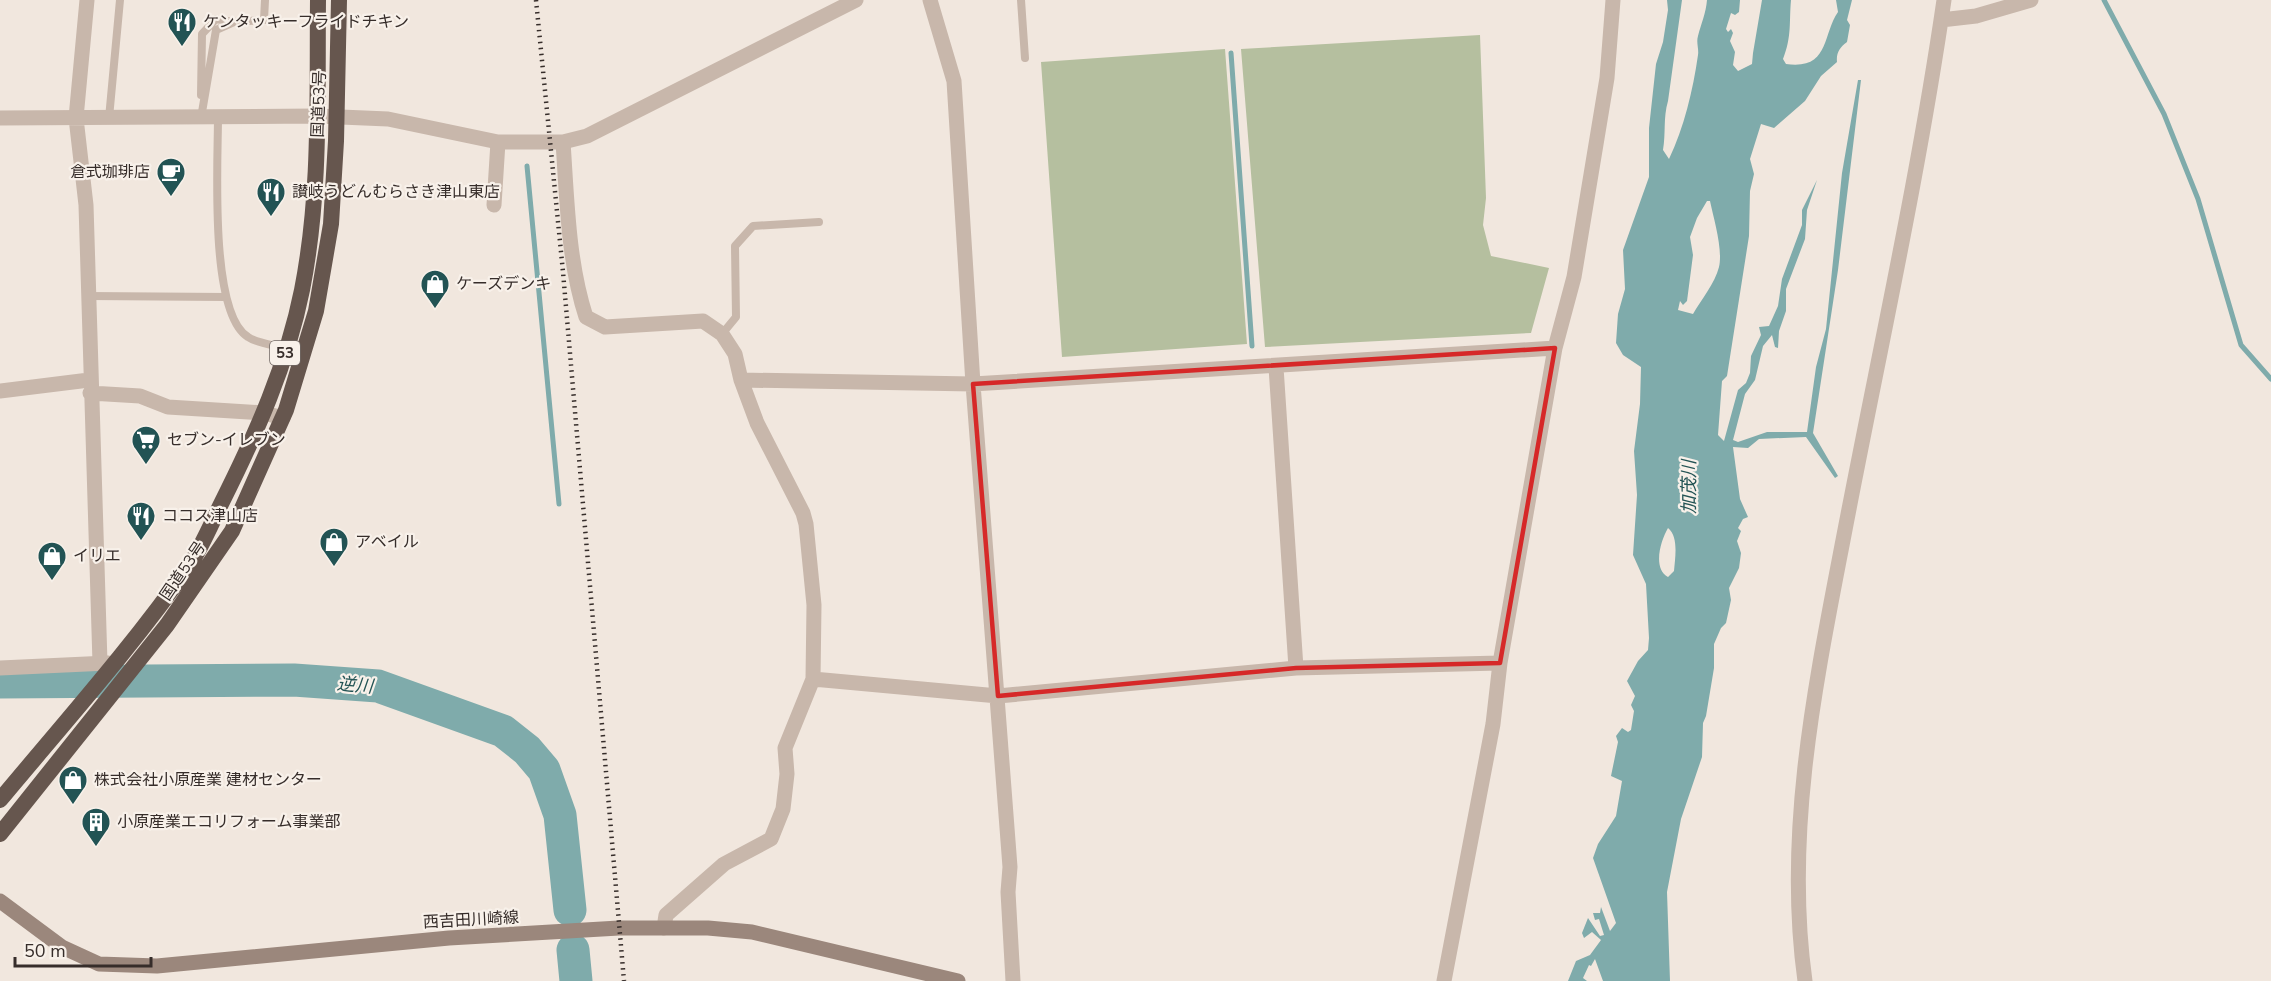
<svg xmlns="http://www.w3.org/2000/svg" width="2271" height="981" viewBox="0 0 2271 981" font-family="'Nunito Sans','Noto Sans JP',sans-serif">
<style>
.green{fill:#b5bf9f}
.water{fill:#7fabab;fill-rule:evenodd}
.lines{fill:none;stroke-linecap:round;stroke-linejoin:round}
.stream{stroke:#7fabab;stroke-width:5}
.river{stroke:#7fabab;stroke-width:33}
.service{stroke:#c8b7ab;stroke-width:8}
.minor{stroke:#c8b7ab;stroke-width:15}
.secondary{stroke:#9b877c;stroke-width:15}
.trunk{stroke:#66564e;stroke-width:16}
.rail{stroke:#362d2a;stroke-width:4.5;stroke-dasharray:1.5 4.5;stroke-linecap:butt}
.marked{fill:none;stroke:#d62828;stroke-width:4.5;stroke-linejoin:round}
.labels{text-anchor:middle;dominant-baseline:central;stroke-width:4.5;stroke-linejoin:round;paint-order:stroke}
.shield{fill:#f8f1ea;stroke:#706864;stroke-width:1.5}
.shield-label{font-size:15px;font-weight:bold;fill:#362d2a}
.poi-label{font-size:16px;fill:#362d2a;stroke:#f8f1ea;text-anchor:start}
.street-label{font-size:16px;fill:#362d2a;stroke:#f8f1ea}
.water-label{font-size:18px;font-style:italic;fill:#225354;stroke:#f8f1ea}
</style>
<rect width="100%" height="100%" fill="#f1e7de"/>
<path class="green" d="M1480 35 1486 198 1483 225 1491 256 1549 268 1531 333 1265 347 1241 49Z
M1225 49 1247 344 1062 357 1041 62Z"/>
<path class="water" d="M1667 0H1682L1668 101C1663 118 1666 133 1663 150L1669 159C1684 128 1693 90 1698 55 1699 49 1696 42 1698 36 1701 24 1706 13 1707 0H1740L1739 12 1735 15 1731 13 1726 29 1728 32 1731 29 1733 33 1730 41 1735 52 1733 65 1738 71 1752 64 1753 53 1762 0H1791C1789 22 1792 36 1783 59L1786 64C1830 70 1822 35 1838 12L1836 0H1852L1847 20 1850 25 1847 42C1840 47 1836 53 1837 62L1821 76 1805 101 1774 128 1761 124 1750 159 1754 174 1750 191 1749 236 1727 376 1722 381 1718 435 1724 441 1738 390 1746 383 1750 373 1751 356 1761 335 1759 327 1769 326 1778 306 1782 279 1802 225V210L1817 180 1807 210 1805 239 1786 289V311L1779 331 1778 348 1775 347 1772 335 1763 346 1755 380 1745 394 1733 440 1738 442 1767 432H1807L1816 367 1826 329 1842 173 1858 80H1861L1838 270 1813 433 1838 476 1835 478 1806 437 1759 439 1748 448 1733 447 1740 499 1748 517 1743 519 1738 528 1741 531 1737 541 1741 553 1739 568 1729 588 1731 600 1726 623 1721 628 1714 644V668L1706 716 1703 723 1702 757 1681 819 1667 892 1670 981H1603L1595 959 1591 966 1589 965 1583 978 1587 981H1568L1576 961 1590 955 1601 940 1592 932 1584 938 1582 933 1588 918 1600 936 1604 935 1599 919 1595 920 1593 913H1600L1601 907 1610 931 1616 923 1593 858 1598 844 1616 816 1622 781 1611 776 1618 742 1616 736 1622 728 1628 732 1631 730 1634 711 1631 705 1635 696 1627 681 1638 661 1648 650 1649 638 1646 584 1633 555 1637 495 1634 451 1640 404 1641 367 1623 355 1616 343 1618 314 1625 289 1623 250 1649 177V128L1656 64 1663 42 1668 10ZM1707 201H1710C1714 220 1723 249 1719 267 1715 283 1701 300 1693 314L1678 310 1680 301 1683 305 1687 301 1693 255 1690 237 1697 218ZM1668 528C1679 537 1675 558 1674 571L1668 577C1652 568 1661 540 1668 528Z"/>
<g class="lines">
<path class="stream" d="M2104 0 2164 114 2198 199 2241 345 2271 379
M1231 53 1252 346
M527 166 559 504"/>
<path class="river" d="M0 682 294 680 378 686 503 731 527 750 544 770 560 815 570 910
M573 950 576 981"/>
<path class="service" d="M1021 0 1025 58
M201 95 202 34 216 19 233 22
M218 117C218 162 209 313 248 337 258 344 276 345 287 349
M109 118 120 0
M201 118 216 30 234 22 264 20 265 0
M88 296 226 297
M722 334 736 317 735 246 753 226 819 222"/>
<path class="minor" d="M87 0 76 118 86 205 100 663
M930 0 954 81 973 384 1010 867 1008 892 1013 981
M1941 20 1976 16 2031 0
M0 118 317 116 388 119 498 142H563L587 136 856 0
M563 142C567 199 568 262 586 317L605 327 703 321 722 334 735 354 741 380 757 423 803 513 806 524 814 605 813 679 785 748 787 774 783 809 771 839 724 864 666 915 664 928
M494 205 498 142
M1276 367 1296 668
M741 380 973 384 1555 348
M0 391 89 380
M90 393 140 396 168 407 264 413 283 418
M0 668 108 663
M813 679 998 696 1296 668 1500 663
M1444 981 1493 724 1500 663 1555 348 1574 277 1607 78 1613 0
M1805 981C1784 832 1816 681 1844 535 1878 357 1918 179 1944 0"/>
<path class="secondary" d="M0 901 62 947 99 964 157 966 449 938 619 928H708L752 932 958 981"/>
<path class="trunk" d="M0 800C65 722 133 646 191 563 203 544 212 522 222 502 256 434 287 365 302 290 321 194 317 97 318 0
M0 834 167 625 232 531 286 410 316 311 331 224 336 141 339 0"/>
<path class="rail" d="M536 0 563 272 624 981"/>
</g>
<path class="marked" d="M1555 348 1500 663 1296 668 998 696 973 384Z"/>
<defs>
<g id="restaurant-pin" transform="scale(1.5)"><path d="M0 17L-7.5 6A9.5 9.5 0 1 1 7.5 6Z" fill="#225354" stroke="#f8f1ea"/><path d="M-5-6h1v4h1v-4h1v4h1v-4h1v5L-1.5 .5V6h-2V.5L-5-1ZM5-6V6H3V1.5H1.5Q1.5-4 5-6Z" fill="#fff"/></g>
<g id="cafe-pin" transform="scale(1.5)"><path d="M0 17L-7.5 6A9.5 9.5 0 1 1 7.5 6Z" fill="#225354" stroke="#f8f1ea"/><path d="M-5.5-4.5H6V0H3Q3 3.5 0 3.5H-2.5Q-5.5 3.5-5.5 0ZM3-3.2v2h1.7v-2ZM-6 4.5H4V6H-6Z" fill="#fff"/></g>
<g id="shop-pin" transform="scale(1.5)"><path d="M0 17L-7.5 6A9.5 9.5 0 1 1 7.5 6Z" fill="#225354" stroke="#f8f1ea"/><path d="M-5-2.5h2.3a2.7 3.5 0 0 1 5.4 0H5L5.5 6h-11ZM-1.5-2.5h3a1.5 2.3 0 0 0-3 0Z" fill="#fff"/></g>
<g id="supermarket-pin" transform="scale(1.5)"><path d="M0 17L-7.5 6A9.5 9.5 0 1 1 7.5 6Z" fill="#225354" stroke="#f8f1ea"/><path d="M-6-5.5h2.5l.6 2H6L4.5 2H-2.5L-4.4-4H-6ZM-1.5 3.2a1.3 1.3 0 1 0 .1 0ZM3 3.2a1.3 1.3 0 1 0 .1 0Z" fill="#fff"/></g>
<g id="building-pin" transform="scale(1.5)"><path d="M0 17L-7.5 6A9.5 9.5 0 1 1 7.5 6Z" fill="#225354" stroke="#f8f1ea"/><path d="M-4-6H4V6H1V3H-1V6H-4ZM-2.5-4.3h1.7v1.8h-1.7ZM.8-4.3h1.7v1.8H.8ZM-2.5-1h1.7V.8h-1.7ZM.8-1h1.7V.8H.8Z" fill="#fff"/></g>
</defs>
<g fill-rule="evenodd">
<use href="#restaurant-pin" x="182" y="22"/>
<use href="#cafe-pin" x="171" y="172"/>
<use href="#restaurant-pin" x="271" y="192"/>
<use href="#shop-pin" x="435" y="284"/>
<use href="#supermarket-pin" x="146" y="440"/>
<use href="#restaurant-pin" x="141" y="516"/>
<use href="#shop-pin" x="334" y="542"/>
<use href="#shop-pin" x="52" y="556"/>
<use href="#shop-pin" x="73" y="780"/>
<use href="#building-pin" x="96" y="822"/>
</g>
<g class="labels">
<rect class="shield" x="270" y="341" width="30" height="24" rx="4.5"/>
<g class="shield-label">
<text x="285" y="353">53</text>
</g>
<g class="poi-label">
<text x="203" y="22">ケンタッキーフライドチキン</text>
<text x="150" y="172" text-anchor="end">倉式珈琲店</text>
<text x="292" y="192">讃岐うどんむらさき津山東店</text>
<text x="456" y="284">ケーズデンキ</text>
<text x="167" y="440">セブン-イレブン</text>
<text x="162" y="516">ココス津山店</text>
<text x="355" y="542">アベイル</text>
<text x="73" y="556">イリエ</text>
<text x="94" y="780">株式会社小原産業 建材センター</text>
<text x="117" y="822">小原産業エコリフォーム事業部</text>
</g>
<g class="street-label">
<text transform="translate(319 104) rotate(-88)">国道53号</text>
<text transform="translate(183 571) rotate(-56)">国道53号</text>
<text transform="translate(471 920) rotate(-3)">西吉田川崎線</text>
</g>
<g class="water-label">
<text transform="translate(1689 487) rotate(-90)">加茂川</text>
<text transform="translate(355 685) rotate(5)">逆川</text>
</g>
</g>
<path d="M15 957v9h136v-9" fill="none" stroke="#362d2a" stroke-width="3"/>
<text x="24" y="957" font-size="18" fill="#362d2a" stroke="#f8f1ea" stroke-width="4.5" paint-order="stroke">50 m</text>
</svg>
